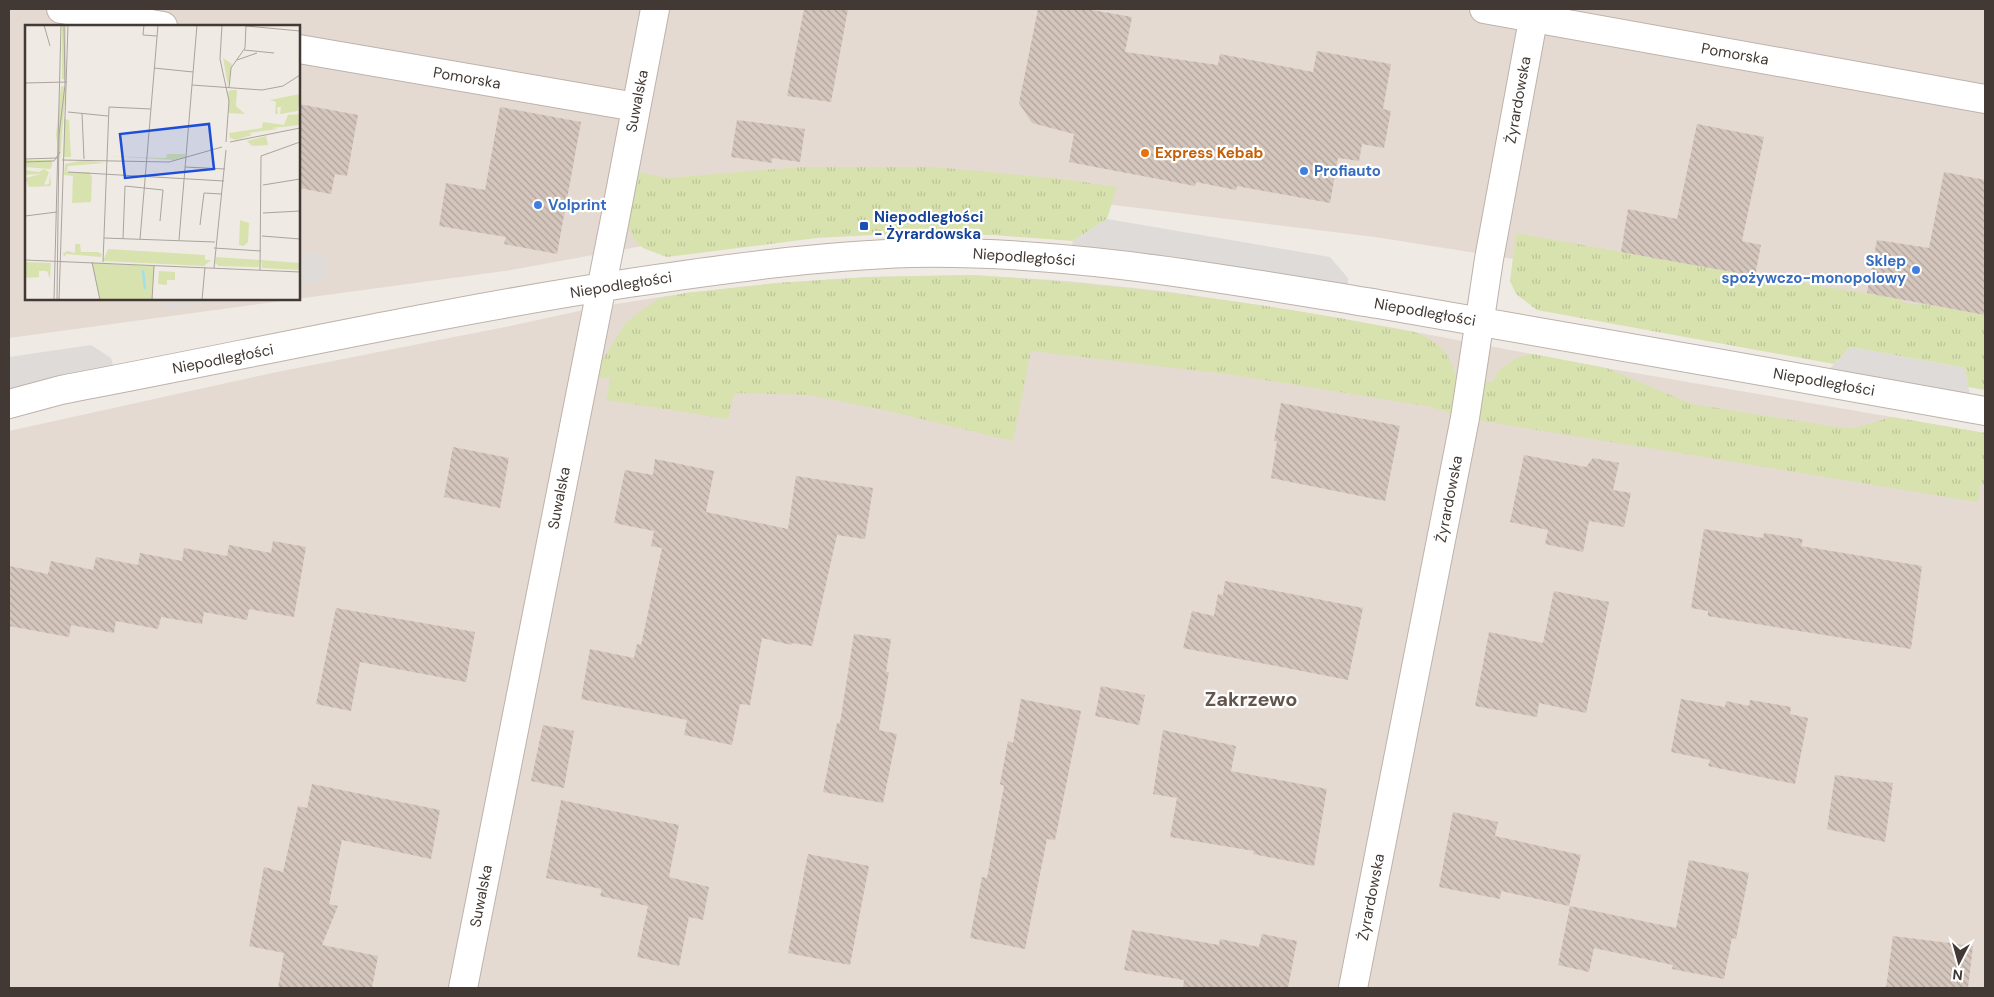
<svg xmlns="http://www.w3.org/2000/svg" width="1994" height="997" viewBox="0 0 1994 997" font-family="'DM Sans',sans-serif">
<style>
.residential{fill:#e4dad2;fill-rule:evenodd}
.grass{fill:url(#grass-tufts)}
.parking{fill:#dedbd9}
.building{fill:url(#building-back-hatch)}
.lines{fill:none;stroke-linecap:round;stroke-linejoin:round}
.minor-casing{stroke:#beb2aa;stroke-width:30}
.minor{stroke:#fff;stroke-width:28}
.food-dot{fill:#e8710a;stroke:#fff;stroke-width:2}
.shop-dot{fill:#3f7fe0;stroke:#fff;stroke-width:2}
.transit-dot{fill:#1a4fb4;stroke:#fff;stroke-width:2}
.labels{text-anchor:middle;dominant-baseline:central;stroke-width:4.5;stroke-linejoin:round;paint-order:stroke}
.street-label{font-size:15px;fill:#423934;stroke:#fff}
.food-label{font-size:15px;font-weight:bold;fill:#c56008;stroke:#fff;text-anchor:start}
.shop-label{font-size:15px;font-weight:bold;fill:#366cbe;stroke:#fff;text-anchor:start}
.transit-label{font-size:15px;font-weight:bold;fill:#164399;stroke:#fff;text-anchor:start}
.district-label{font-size:20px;font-weight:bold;fill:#64554c;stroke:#fff}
.inset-river{fill:none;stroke:#a4deea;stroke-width:2.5}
.inset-road{fill:none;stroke:#aaa39e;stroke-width:1}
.view{fill:#1d4ed8;fill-opacity:0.15;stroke:#1d4ed8;stroke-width:2.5}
.inset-edge{fill:none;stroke:#423934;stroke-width:2.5}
</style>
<defs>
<pattern id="grass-tufts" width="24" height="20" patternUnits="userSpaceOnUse" patternTransform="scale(1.25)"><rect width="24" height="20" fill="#d8e2af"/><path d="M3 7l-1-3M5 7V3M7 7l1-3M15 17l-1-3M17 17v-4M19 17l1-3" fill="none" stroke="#bbc397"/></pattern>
<pattern id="building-back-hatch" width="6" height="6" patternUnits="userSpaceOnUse" patternTransform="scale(1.25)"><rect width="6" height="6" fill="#d4c6bd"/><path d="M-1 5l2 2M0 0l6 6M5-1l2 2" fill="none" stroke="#aea29a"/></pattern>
</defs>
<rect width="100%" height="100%" fill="#f0eae4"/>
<path class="residential" d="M9 9H1985V334L1375 237 966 187 511 270 9 338ZM26 26H299V299H26Z
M972 275 1067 281 1163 291 1285 309 1399 329 1606 368 1985 433V988H9V431L272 373 510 326 597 307 686 293 777 283 869 277Z"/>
<path class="grass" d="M801 167H934L1063 179 1117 187 1107 219 1073 241 992 235 892 234 817 238 667 257 643 248 635 240 629 230 628 221 638 172 667 178Z
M1516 233 1755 276 1902 299V302L1917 305 1918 303 1985 315V390L1968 387 1965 368 1850 347 1834 364 1537 310 1516 294 1510 281Z
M972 275C1121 284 1268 303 1414 332 1435 339 1451 353 1455 375L1493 382 1497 373 1503 367 1518 357 1533 354 1606 368 1692 404 1842 428H1854L1892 417 1985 433V485L1980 484 1978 502 1465 418 1432 407 1234 375 1031 351 1013 441 884 410 809 395 734 393 728 419 606 400 611 377 582 380 585 364 603 359 624 325 638 313 660 298 686 293 777 283 869 277Z"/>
<path class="parking" d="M1107 219 1330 257 1348 278 1347 299 1069 260 1073 241Z
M299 252 327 255 325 280 299 284Z
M166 299H224L165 310Z
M91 345 111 358 117 379 9 394V357Z
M1850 347 1965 368 1972 408 1818 381Z"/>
<path class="building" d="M804 9H848L831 102 787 96Z
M1038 9H1086L1132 17 1125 52 1218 65 1220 54 1313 72 1317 51 1391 64 1383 109 1391 111 1384 148 1362 144 1359 161 1338 158 1330 203 1237 186 1236 190 1196 182 1195 186 1069 162 1074 134 1032 123 1019 103Z
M299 104 358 115 347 176 335 174 331 194 299 188Z
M500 107 581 122 557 254 504 244 506 237 439 226 446 183 485 190Z
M737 120 805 129 800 162 772 158V163L731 157Z
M1697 124 1764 137 1742 241 1761 245 1755 276 1621 252 1628 209 1677 219Z
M1944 172 1985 180V315L1867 293 1877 240 1929 248Z
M1281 403 1400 426 1385 501 1271 478 1277 441H1274Z
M453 447 509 458 500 508 444 497Z
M1524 455 1586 467 1593 458 1619 463 1613 490 1631 493 1624 527 1589 521 1583 552 1545 544 1548 530 1510 522Z
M655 459 714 471 706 512 788 529 796 476 873 488 865 539 837 535 812 646 792 643 791 645 762 638 750 705 740 704 732 745 684 735 687 720 581 699 590 649 634 658 637 644 641 645 662 548 651 546 654 531 614 523 625 470 653 475Z
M1704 529 1763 538 1764 533 1803 539 1801 546 1922 566 1911 649 1708 616V611L1691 608Z
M273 541 306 547 294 617 249 609 247 620 204 612 202 624 161 617 158 629 116 621 114 633 71 625 69 637 9 626V566L48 574 51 561 93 570 96 557 138 565 140 553 182 561 184 548 227 556 229 545 271 553Z
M1225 581 1363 608 1348 680 1183 648 1192 611 1214 616 1218 594 1223 595Z
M1554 591 1609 602 1586 713 1539 703 1537 717 1475 706 1489 632 1543 643Z
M336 608 475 632 466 682 360 662 351 711 316 704Z
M854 634 891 639 886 672H889L879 730 897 734 883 803 823 792 837 723H840Z
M1101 686 1145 695 1139 725 1095 716Z
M1021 699 1081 711 1055 840 1047 839 1025 949 970 938 982 877 987 878 1004 786 1000 784 1008 741 1013 743Z
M1681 699 1725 707 1726 701 1749 706 1750 700 1791 707 1790 714 1808 718 1795 784 1708 766 1710 760 1671 752Z
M543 725 574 731 564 788 531 781Z
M1163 730 1236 746 1231 771 1327 789 1314 866 1253 854 1254 851 1170 837 1177 798 1153 794Z
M1835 775 1893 783 1885 842 1827 829Z
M312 784 440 810 431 859 342 840 329 904 338 906 322 945 378 956 372 988H278L284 953 249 946 264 867 283 872 298 806 307 808Z
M561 800 679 825 669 877 709 887 703 920 689 917 679 966 637 957 648 906 600 896 602 889 546 878Z
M1453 812 1498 822 1495 836 1581 855 1569 906 1501 891 1500 899 1439 887Z
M808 854 869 866 850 965 788 953Z
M1689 860 1749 873 1736 939 1732 938 1724 979 1672 969 1673 965 1594 948 1589 972 1558 965 1570 906 1676 928Z
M1132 930 1219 945 1220 939 1259 947 1262 934 1297 941 1288 988H1183L1184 980 1124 970Z
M1893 936 1973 946 1968 988H1886Z"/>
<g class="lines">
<g class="minor-casing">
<path id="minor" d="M61 9 163 26
M1484 9 1985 99
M299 49 636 107
M9 404 61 390C251 354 439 312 629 283 723 269 817 256 911 253 1068 250 1223 279 1378 304 1580 338 1783 375 1985 411
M463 988 615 219 655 9
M1353 988 1465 418 1489 259 1535 9"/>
</g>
<use href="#minor" class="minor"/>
</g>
<circle class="food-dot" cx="1145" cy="153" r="5"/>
<g class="shop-dot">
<circle cx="1304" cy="171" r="5"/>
<circle cx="538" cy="205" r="5"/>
<circle cx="1916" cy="270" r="5"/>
</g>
<rect class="transit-dot" x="859" y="221" width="10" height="10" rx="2.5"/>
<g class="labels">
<g class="street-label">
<text transform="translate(1735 54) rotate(10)">Pomorska</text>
<text transform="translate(467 78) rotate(10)">Pomorska</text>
<text transform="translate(1518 100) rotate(-80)">Żyrardowska</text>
<text transform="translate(637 101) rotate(-79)">Suwalska</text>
<text transform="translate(1024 257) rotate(4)">Niepodległości</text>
<text transform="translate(621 285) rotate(-9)">Niepodległości</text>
<text transform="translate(1425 312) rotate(10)">Niepodległości</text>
<text transform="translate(223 359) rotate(-11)">Niepodległości</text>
<text transform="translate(1824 382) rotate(10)">Niepodległości</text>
<text transform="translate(559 498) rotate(-79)">Suwalska</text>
<text transform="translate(1449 499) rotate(-79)">Żyrardowska</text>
<text transform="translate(481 896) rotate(-79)">Suwalska</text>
<text transform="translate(1371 897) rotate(-79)">Żyrardowska</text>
</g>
<g class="food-label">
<text x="1155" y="153">Express Kebab</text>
</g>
<g class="shop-label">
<text x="1314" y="171">Profiauto</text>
<text x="548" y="205">Volprint</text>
<text x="1906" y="261" text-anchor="end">Sklep<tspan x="1906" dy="17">spożywczo-monopolowy</tspan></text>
</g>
<g class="transit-label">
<text x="874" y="217">Niepodległości<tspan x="874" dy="17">- Żyrardowska</tspan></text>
</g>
<g class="district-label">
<text x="1251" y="699">Zakrzewo</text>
</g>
</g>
<g transform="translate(25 25)">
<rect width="275" height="275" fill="#f0eae4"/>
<path d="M37 0H41V55L37 54ZM197 27 198 33 207 39 203 61ZM36 61 41 62 35 134 31 110ZM206 65H212L211 81 220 89 204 88 203 67ZM275 69 273 86 255 89 256 82H252L253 89H250L251 77 245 75ZM275 89V100L247 103 253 104 224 108 227 110 211 115 205 113 204 108 237 103 238 97 259 100 263 90ZM39 94 44 95 46 132H39ZM241 111 243 120 227 121 222 116ZM142 129H160V132L149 135 83 131 141 133ZM0 135H27V141L25 144 0 142ZM59 135 80 138 43 141 42 147H64L67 152 66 177 47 178 48 151 39 150 40 139ZM19 144 24 147 19 160 24 159 25 147 26 161 4 162 0 153 16 149 0 150V145L14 147ZM50 219H55L56 227H73L77 229 76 232 41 229 39 232 38 228 43 226 50 228ZM83 224 180 230V235H186L179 241 78 236ZM191 232 235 235 234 242 194 241 190 238ZM236 235 275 238V245L237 243ZM0 237 26 238 25 254 22 246H14V252L0 253Z" fill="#d8e2af"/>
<path d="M215 195 224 198 223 217 219 221 214 220ZM67 238 129 241 127 275H75ZM134 246 150 247V255H142V260L133 259Z" fill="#d8e2af"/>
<path class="inset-river" d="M118 245 120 264"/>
<path class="inset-road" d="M19 0 25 21M119 0 118 10 132 11M197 0 195 34 204 76 201 117M221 1 275 6M219 25 249 28M212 35 232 28M129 43 168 47M0 58 42 57M167 60 237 65 258 61 275 50M204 63 206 43 220 23 221 0M43 87 83 91M57 88 59 134M205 117 275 103M0 134 32 133M37 135 144 137 197 122M0 137 29 136 35 127M160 142 200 144M43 147 199 156M238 160 275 154M238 188 275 186M0 191 32 187M175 200 179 168 197 169M237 211 275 214M79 213 190 217M98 214 100 161 138 165 135 196M115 214 133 0M154 215 172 0M189 223 236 226M0 235 275 247M67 237 75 275M78 237 84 82 126 84M189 243 201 125M235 245 236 131 275 117M29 275 36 0M32 275 34 110 40 60 39 0M34 275 43 0M127 275 129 241M177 275 180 242"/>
<path class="view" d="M184 99 189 144 100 153 95 109Z"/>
<rect width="275" height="275" class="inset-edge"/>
</g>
<rect width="1994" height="997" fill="none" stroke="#423934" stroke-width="20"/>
<g transform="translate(1959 962) rotate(186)" stroke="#ffffff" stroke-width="4" paint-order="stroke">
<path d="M0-4L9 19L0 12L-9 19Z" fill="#423934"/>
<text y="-8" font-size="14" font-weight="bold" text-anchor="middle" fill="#423934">N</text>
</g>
</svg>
